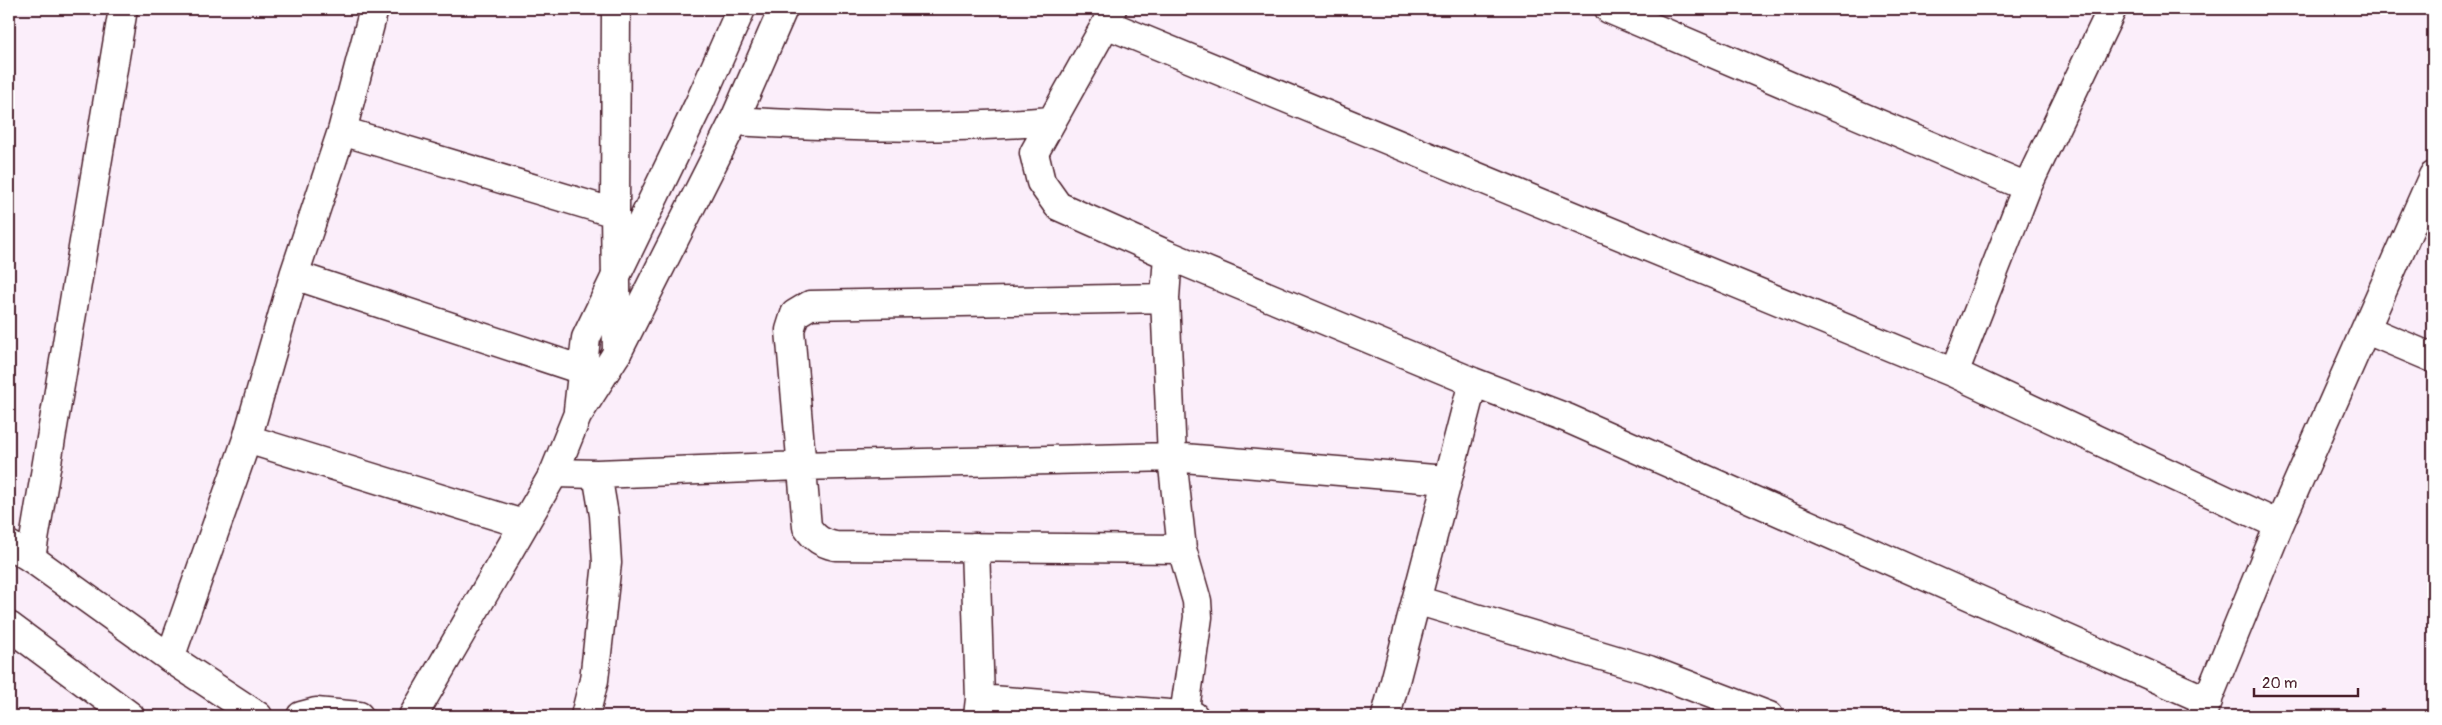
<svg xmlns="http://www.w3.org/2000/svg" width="2442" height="725" viewBox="0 0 2442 725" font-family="Pangolin,sans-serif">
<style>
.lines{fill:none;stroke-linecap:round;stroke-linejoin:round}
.street-casing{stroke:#4a1f2b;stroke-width:31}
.secondary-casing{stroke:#4a1f2b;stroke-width:31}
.street{stroke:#fff;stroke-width:28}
.secondary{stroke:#fff;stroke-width:28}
</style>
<rect width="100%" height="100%" fill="#fbeefa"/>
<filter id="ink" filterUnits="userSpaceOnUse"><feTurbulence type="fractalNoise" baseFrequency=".02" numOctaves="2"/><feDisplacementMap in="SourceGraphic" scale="10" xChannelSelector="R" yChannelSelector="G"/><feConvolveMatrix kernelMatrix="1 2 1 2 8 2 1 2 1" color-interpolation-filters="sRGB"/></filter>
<g filter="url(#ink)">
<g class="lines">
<g class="street-casing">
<path id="street" d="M616 9 615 213 617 353
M1112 9 1106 24 1034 153 1041 182 1058 206 1168 255 1473 382 1567 418 2208 701
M1609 9 2027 187
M1106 24 1954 373 2279 525
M734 121C840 127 945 130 1051 121
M342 131 615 213
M1168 255 1165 298 1172 457 1182 549 1197 601 1198 617 1184 716
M294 275 582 370 600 379
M1165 298 810 305 795 314 790 330 807 527C815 539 822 543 835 546L1182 549
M2367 330 2433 358
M1954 373 2027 187 2112 9
M247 439 523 524
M554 473 597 474 800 466 1172 457 1446 480
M975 547 980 699 978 716
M31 558 123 9
M1416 600 1649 670 1769 716
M170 658 247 439 294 275 342 131 374 9
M980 699 1194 716
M585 716 594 680 607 563 604 515 597 474
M1386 716 1473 382
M2201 716 2279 525 2433 176"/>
</g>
<g class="secondary-casing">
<path id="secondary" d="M578 410 586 338 699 104 741 9
M9 545 31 558 170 658 258 716
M9 626 130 716
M301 716 316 712 359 716
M413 716 554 473 577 416 617 353 734 121 783 9"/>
</g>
<use href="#street" class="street"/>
<use href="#secondary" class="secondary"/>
</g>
</g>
<rect width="2442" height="725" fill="none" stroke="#fff" stroke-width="30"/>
<rect x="15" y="15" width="2412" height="695" fill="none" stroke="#4a1f2b" stroke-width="2" filter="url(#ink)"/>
<path d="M2254 688v8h104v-8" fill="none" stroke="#4a1f2b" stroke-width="2.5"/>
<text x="2262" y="688" font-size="15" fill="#4a1f2b" stroke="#ffffff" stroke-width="4" paint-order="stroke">20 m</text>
</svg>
